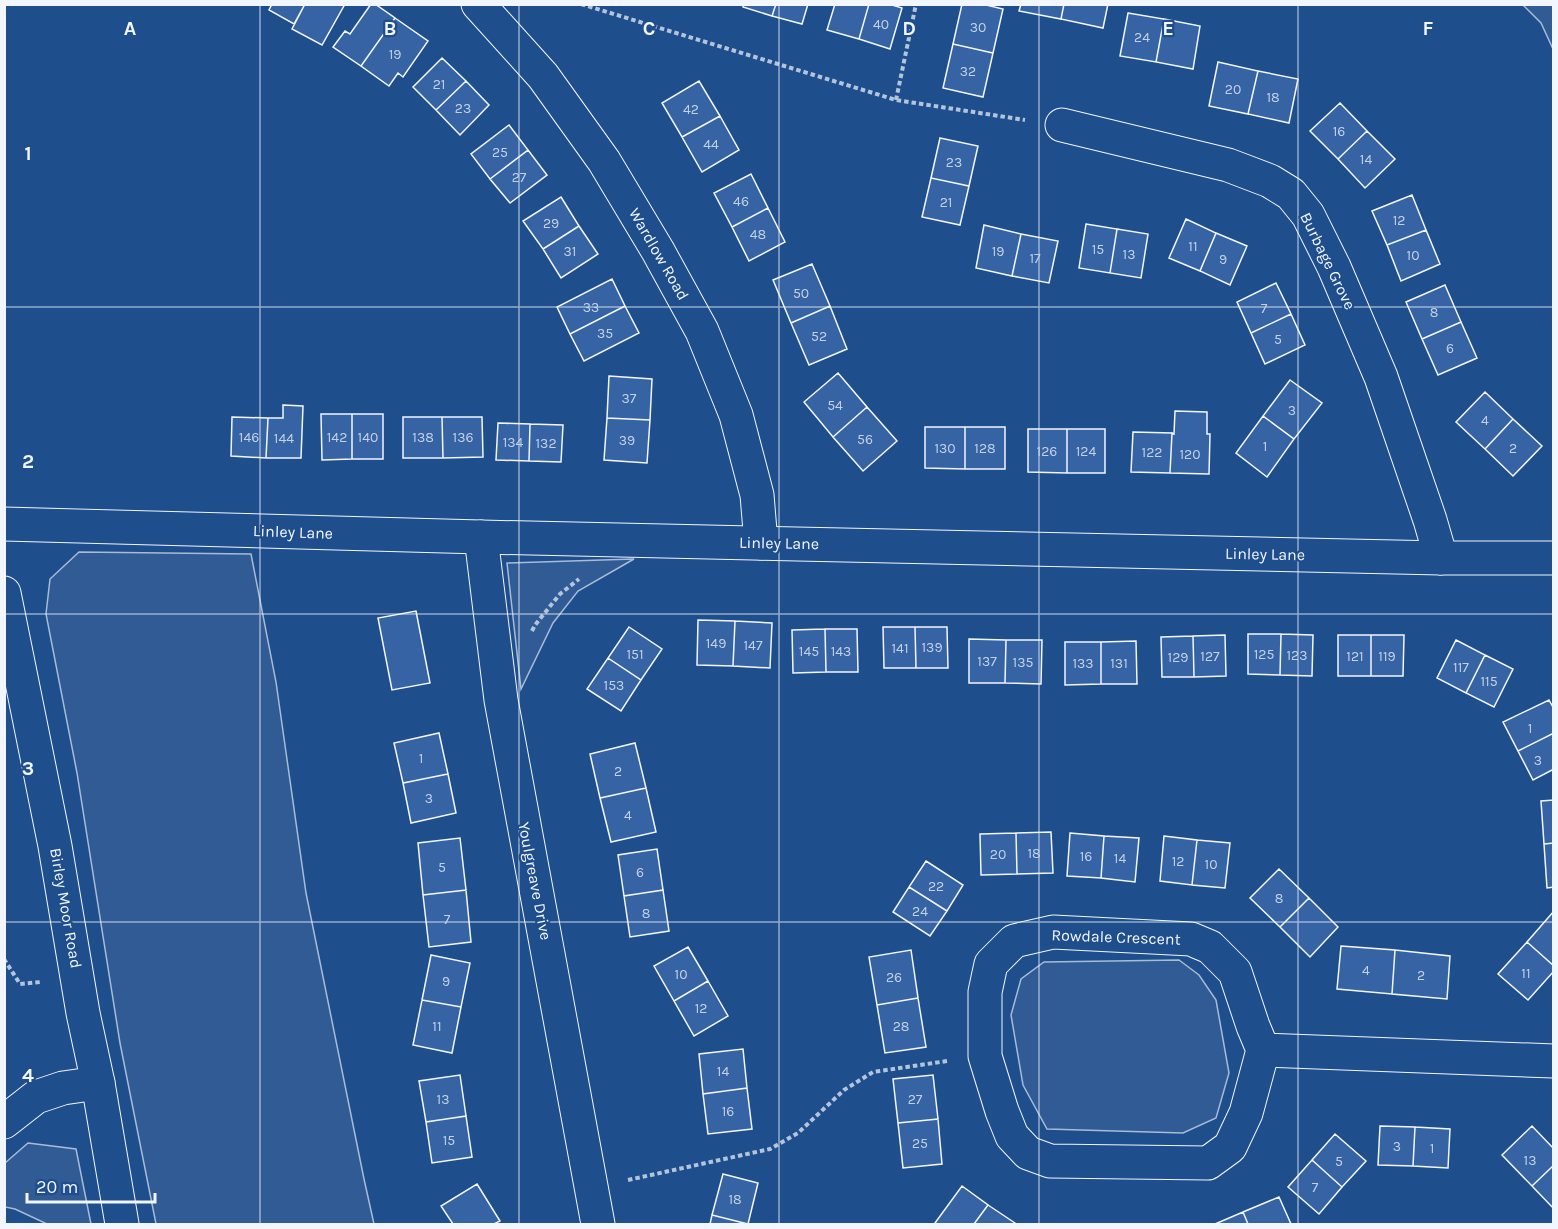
<svg xmlns="http://www.w3.org/2000/svg" width="1558" height="1229" viewBox="0 0 1558 1229" font-family="Karla,sans-serif">
<style>
.green{fill:#305b95;stroke:#a8bbd7;stroke-width:1.5}
.building{fill:#3563a3;stroke:#f2f6ff;stroke-width:1.5}
.lines{fill:none;stroke-linecap:round;stroke-linejoin:round}
.street-casing{stroke:#f2f6ff;stroke-width:35}
.secondary-casing{stroke:#f2f6ff;stroke-width:35}
.primary-casing{stroke:#f2f6ff;stroke-width:35}
.path{stroke:#b3c4dc;stroke-width:4;stroke-dasharray:4.5 3;stroke-linecap:butt}
.street{stroke:#1f4e8c;stroke-width:33}
.secondary{stroke:#1f4e8c;stroke-width:33}
.primary{stroke:#1f4e8c;stroke-width:33}
.grid{fill:none;stroke:#f2f6ff;stroke-width:1.5;stroke-opacity:0.55}
.labels{text-anchor:middle;dominant-baseline:central;stroke-width:4.5;stroke-linejoin:round;paint-order:stroke}
.number-label{font-size:14px;fill:#c3d1e8}
.street-label{font-size:16px;fill:#f2f6ff;stroke:#1f4e8c}
.grid-label{font-size:20px;text-anchor:middle;font-weight:bold;fill:#f2f6ff;stroke:#1f4e8c;stroke-width:4.5;stroke-linejoin:round;paint-order:stroke}
</style>
<rect width="100%" height="100%" fill="#1f4e8c"/>
<path class="green" d="M1523 5H1553V49L1541 23Z
M79 552 251 554 276 682 306 893 364 1179 374 1224H156L120 1043 77 773 46 614 50 579Z
M634 559 578 591 553 623 521 689 507 563Z
M1179 960 1199 975 1216 1000 1229 1073 1216 1118 1183 1133 1047 1129 1023 1085 1011 1015 1021 979 1044 962Z
M28 1143 76 1149 91 1224H47L15 1209 5 1207V1163Z"/>
<path class="building" d="M272 4H305L294 24 269 10Z
M305 4H345L322 45 292 29Z
M371 4H375L395 18 361 66 333 47 345 31 350 34Z
M743 4H776L772 16 743 7Z
M776 4H808L802 24 772 16Z
M835 4H869L859 39 827 30Z
M869 4H889L902 8 890 49 859 39Z
M962 4H982L1003 9 993 53 953 44Z
M1021 4H1064L1061 19 1019 11Z
M1064 4H1108L1103 28 1061 19Z
M1128 13 1164 19 1156 62 1120 56Z
M395 18 428 41 403 77 398 73 389 86 361 66Z
M1164 19 1200 26 1193 69 1156 62Z
M953 44 993 53 983 97 943 88Z
M442 58 466 81 436 110 413 87Z
M1218 62 1258 71 1248 114 1209 106Z
M1258 71 1298 79 1289 123 1248 114Z
M466 81 489 105 460 135 436 110Z
M699 81 720 116 682 137 662 103Z
M1340 103 1367 131 1338 159 1310 131Z
M720 116 739 150 702 172 682 137Z
M509 125 528 150 490 179 471 154Z
M1367 131 1395 159 1365 188 1338 159Z
M940 138 978 146 969 186 931 178Z
M528 150 547 175 510 203 490 179Z
M751 174 768 208 732 227 714 193Z
M931 178 969 186 960 225 922 217Z
M1412 195 1426 230 1387 245 1372 211Z
M561 197 579 226 543 249 523 221Z
M768 208 785 242 749 261 732 227Z
M1186 219 1216 233 1200 271 1169 258Z
M1086 224 1117 229 1110 273 1079 268Z
M984 225 1021 234 1012 276 976 268Z
M579 226 598 254 561 278 543 249Z
M1117 229 1148 234 1141 278 1110 273Z
M1426 230 1440 264 1401 281 1387 245Z
M1216 233 1247 246 1230 285 1200 271Z
M1021 234 1058 241 1049 283 1012 276Z
M812 264 830 306 791 323 773 280Z
M612 279 625 306 570 334 557 307Z
M1276 283 1291 314 1251 333 1237 302Z
M1445 285 1461 322 1422 339 1406 302Z
M625 306 639 333 584 361 570 334Z
M830 306 847 349 809 365 791 323Z
M1291 314 1305 345 1265 364 1251 333Z
M1461 322 1477 358 1438 375 1422 339Z
M838 373 867 407 833 437 804 402Z
M609 376 652 379 650 420 607 418Z
M1290 380 1322 403 1294 439 1263 416Z
M1485 392 1513 419 1485 449 1456 422Z
M283 405 303 406 301 458H266L268 418H283Z
M867 407 897 441 863 471 833 437Z
M1175 411 1207 412V434H1210L1209 474 1170 473 1172 433 1174 434Z
M321 414H352V459L322 460Z
M352 414H383V459H352Z
M1263 416 1294 439 1267 477 1236 453Z
M232 417 268 418 266 458 231 456Z
M403 417H442L443 458H403Z
M442 417H482L483 457 443 458Z
M607 418 650 420 647 463 604 460Z
M1513 419 1542 446 1513 476 1485 449Z
M498 423 530 424 529 461 496 460Z
M530 424 563 425 561 462 529 461Z
M925 427H965V469L925 468Z
M965 427H1005V469H965Z
M1028 429H1067V473L1028 472Z
M1067 429H1105V473H1067Z
M1133 432 1172 433 1170 473 1131 472Z
M416 611 430 683 392 690 378 618Z
M698 620 735 621 733 666 697 665Z
M735 621 772 623 770 668 733 666Z
M629 627 662 649 641 680 608 658Z
M883 627H915L916 668H884Z
M915 627H947L948 668H916Z
M825 629H857L858 672H826Z
M825 629 826 672 793 673 792 630Z
M1248 634H1281L1280 675 1248 674Z
M1281 634 1313 635 1312 676 1280 675Z
M1225 635 1226 676 1194 677 1193 636Z
M1338 635H1371V676H1338Z
M1371 635H1404L1403 676H1371Z
M1193 636 1194 677H1162L1161 637Z
M969 639 1006 640 1005 683H969Z
M1006 640H1042L1041 684 1005 683Z
M1456 640 1485 655 1466 693 1437 678Z
M1136 641 1137 684H1101V642Z
M1065 642H1101V684L1065 685Z
M1485 655 1513 669 1494 707 1466 693Z
M608 658 641 680 621 711 587 689Z
M1549 700 1554 709V733L1518 751 1503 722Z
M439 733 448 774 403 783 394 743Z
M1554 733V769L1533 780 1518 751Z
M635 743 646 788 600 798 590 754Z
M448 774 456 813 411 823 403 783Z
M646 788 656 832 611 842 600 798Z
M1554 800V843L1544 844 1541 801Z
M1051 832 1053 873 1017 874 1016 833Z
M1016 833 1017 874 981 875 980 834Z
M1070 833 1104 836 1101 878 1067 876Z
M1104 836 1139 838 1135 882 1101 878Z
M1164 836 1197 840 1192 885 1160 881Z
M460 838 466 890 423 895 418 843Z
M1197 840 1230 843 1225 888 1192 885Z
M1554 843V887L1547 888 1544 844Z
M657 849 663 890 624 896 618 855Z
M926 861 963 885 947 911 909 887Z
M1279 869 1309 898 1280 927 1250 898Z
M909 887 947 911 930 936 893 912Z
M466 890 471 942 429 947 423 895Z
M663 890 669 931 630 937 624 896Z
M1309 898 1338 927 1310 957 1280 927Z
M1554 911V966L1527 942Z
M1527 942 1554 966V971L1528 1000 1498 974Z
M1341 946 1395 950 1392 994 1337 989Z
M688 947 708 981 674 1001 654 966Z
M911 950 918 998 877 1005 869 957Z
M1395 950 1450 956 1447 999 1392 994Z
M431 955 470 963 461 1007 422 1000Z
M708 981 728 1016 694 1036 674 1001Z
M918 998 926 1047 885 1053 877 1005Z
M422 1000 461 1007 452 1053 413 1045Z
M743 1049 747 1088 703 1094 699 1054Z
M460 1075 466 1116 426 1122 419 1081Z
M933 1075 938 1119 898 1123 893 1079Z
M747 1088 752 1129 708 1134 703 1094Z
M466 1116 472 1157 432 1163 426 1122Z
M938 1119 942 1164 903 1168 898 1123Z
M1380 1126 1415 1127 1413 1166 1378 1165Z
M1532 1126 1554 1149V1165L1532 1186 1502 1155Z
M1415 1127 1450 1129 1448 1168 1413 1166Z
M1335 1134 1366 1161 1342 1187 1312 1160Z
M1312 1160 1342 1187 1319 1214 1288 1187Z
M1554 1165V1209L1532 1186Z
M723 1174 758 1183 748 1224 712 1215Z
M477 1184 500 1221 494 1224H453L441 1206Z
M962 1186 988 1205 974 1224H937L935 1223Z
M1279 1197 1291 1224H1248L1243 1212Z
M988 1205 1015 1223 1014 1224H974Z
M1243 1212 1248 1224H1215Z
M712 1215 748 1224H710Z"/>
<g class="lines">
<g class="street-casing">
<path id="street" d="M478 4 543 76 604 161 658 251 702 331 736 415 757 495 761 543
M1062 125 1228 165 1270 181 1291 194 1308 215 1334 267 1381 377 1430 520 1441 558
M481 537 501 700 598 1224
M1053 932 1191 939 1210 947 1235 972 1253 1026 1263 1050 1246 1113 1230 1147 1208 1163 1050 1161 1028 1153 1012 1136 1002 1111 985 1056V992L991 964 1014 941Z
M1263 1050 1554 1061"/>
</g>
<g class="secondary-casing">
<path id="secondary" d="M4 524 481 537 1441 558H1554
M4 1122 36 1097 63 1088 98 1083"/>
</g>
<g class="primary-casing">
<path id="primary" d="M4 593 55 846 83 1013 98 1083 122 1224"/>
</g>
<path class="path" d="M581 4 896 100 1025 120
M896 100 916 4
M532 631 535 625 560 594 579 579
M4 959 20 984 41 982
M628 1180 770 1149 798 1133 844 1090 873 1072 947 1061"/>
<use href="#street" class="street"/>
<use href="#secondary" class="secondary"/>
<use href="#primary" class="primary"/>
</g>
<path class="grid" d="M260 4V1224M519 4V1224M779 4V1224M1039 4V1224M1298 4V1224M4 307H1554M4 614H1554M4 922H1554"/>
<g class="labels">
<g class="number-label">
<text x="881" y="24">40</text>
<text x="978" y="27">30</text>
<text x="1142" y="37">24</text>
<text x="395" y="54">19</text>
<text x="968" y="71">32</text>
<text x="439" y="84">21</text>
<text x="1233" y="89">20</text>
<text x="1273" y="97">18</text>
<text x="463" y="108">23</text>
<text x="691" y="109">42</text>
<text x="1339" y="131">16</text>
<text x="711" y="144">44</text>
<text x="500" y="152">25</text>
<text x="1366" y="159">14</text>
<text x="954" y="162">23</text>
<text x="519" y="177">27</text>
<text x="741" y="201">46</text>
<text x="946" y="202">21</text>
<text x="1399" y="220">12</text>
<text x="551" y="223">29</text>
<text x="758" y="234">48</text>
<text x="1193" y="246">11</text>
<text x="1098" y="249">15</text>
<text x="570" y="251">31</text>
<text x="998" y="251">19</text>
<text x="1129" y="254">13</text>
<text x="1413" y="255">10</text>
<text x="1035" y="258">17</text>
<text x="1223" y="259">9</text>
<text x="801" y="293">50</text>
<text x="591" y="307">33</text>
<text x="1264" y="308">7</text>
<text x="1434" y="312">8</text>
<text x="605" y="333">35</text>
<text x="819" y="336">52</text>
<text x="1278" y="339">5</text>
<text x="1450" y="348">6</text>
<text x="629" y="398">37</text>
<text x="835" y="405">54</text>
<text x="1292" y="410">3</text>
<text x="1485" y="420">4</text>
<text x="249" y="437">146</text>
<text x="337" y="437">142</text>
<text x="368" y="437">140</text>
<text x="423" y="437">138</text>
<text x="463" y="437">136</text>
<text x="284" y="438">144</text>
<text x="865" y="439">56</text>
<text x="627" y="440">39</text>
<text x="513" y="442">134</text>
<text x="546" y="443">132</text>
<text x="1265" y="446">1</text>
<text x="945" y="448">130</text>
<text x="985" y="448">128</text>
<text x="1513" y="448">2</text>
<text x="1047" y="451">126</text>
<text x="1086" y="451">124</text>
<text x="1152" y="452">122</text>
<text x="1190" y="454">120</text>
<text x="716" y="643">149</text>
<text x="753" y="645">147</text>
<text x="932" y="647">139</text>
<text x="900" y="648">141</text>
<text x="809" y="651">145</text>
<text x="841" y="651">143</text>
<text x="635" y="654">151</text>
<text x="1264" y="654">125</text>
<text x="1297" y="655">123</text>
<text x="1210" y="656">127</text>
<text x="1355" y="656">121</text>
<text x="1387" y="656">119</text>
<text x="1178" y="657">129</text>
<text x="987" y="661">137</text>
<text x="1023" y="662">135</text>
<text x="1083" y="663">133</text>
<text x="1119" y="663">131</text>
<text x="1461" y="667">117</text>
<text x="1489" y="681">115</text>
<text x="614" y="685">153</text>
<text x="1530" y="728">1</text>
<text x="421" y="758">1</text>
<text x="1538" y="760">3</text>
<text x="618" y="771">2</text>
<text x="429" y="798">3</text>
<text x="628" y="815">4</text>
<text x="1034" y="853">18</text>
<text x="998" y="854">20</text>
<text x="1086" y="856">16</text>
<text x="1120" y="858">14</text>
<text x="1178" y="861">12</text>
<text x="1211" y="864">10</text>
<text x="442" y="867">5</text>
<text x="640" y="872">6</text>
<text x="936" y="886">22</text>
<text x="1279" y="898">8</text>
<text x="920" y="911">24</text>
<text x="646" y="913">8</text>
<text x="447" y="919">7</text>
<text x="1366" y="970">4</text>
<text x="1526" y="973">11</text>
<text x="681" y="974">10</text>
<text x="1421" y="975">2</text>
<text x="894" y="977">26</text>
<text x="446" y="981">9</text>
<text x="701" y="1008">12</text>
<text x="437" y="1026">11</text>
<text x="901" y="1026">28</text>
<text x="723" y="1071">14</text>
<text x="443" y="1099">13</text>
<text x="915" y="1099">27</text>
<text x="728" y="1111">16</text>
<text x="449" y="1140">15</text>
<text x="920" y="1143">25</text>
<text x="1397" y="1146">3</text>
<text x="1432" y="1148">1</text>
<text x="1530" y="1160">13</text>
<text x="1339" y="1161">5</text>
<text x="1315" y="1187">7</text>
<text x="735" y="1199">18</text>
</g>
<g class="street-label">
<text transform="translate(659 254) rotate(60)">Wardlow Road</text>
<text transform="translate(1328 261) rotate(64)">Burbage Grove</text>
<text transform="translate(293 532) rotate(2)">Linley Lane</text>
<text transform="translate(779 543) rotate(1)">Linley Lane</text>
<text transform="translate(1265 554) rotate(1)">Linley Lane</text>
<text transform="translate(535 881) rotate(79)">Youlgreave Drive</text>
<text transform="translate(66 908) rotate(80)">Birley Moor Road</text>
<text transform="translate(1116 937) rotate(2)">Rowdale Crescent</text>
</g>
</g>
<g class="grid-label">
<text x="130" y="35">A</text>
<text x="390" y="35">B</text>
<text x="649" y="35">C</text>
<text x="909" y="35">D</text>
<text x="1168" y="35">E</text>
<text x="1428" y="35">F</text>
<text x="28" y="160">1</text>
<text x="28" y="468">2</text>
<text x="28" y="775">3</text>
<text x="28" y="1082">4</text>
</g>
<rect width="1558" height="1229" fill="none" stroke="#f2f6ff" stroke-width="12"/>
<path d="M27 1193v9h128v-9" fill="none" stroke="#f2f6ff" stroke-width="3"/>
<text x="36" y="1193" font-size="18" fill="#f2f6ff" stroke="#1f4e8c" stroke-width="4.5" paint-order="stroke">20 m</text>
</svg>
